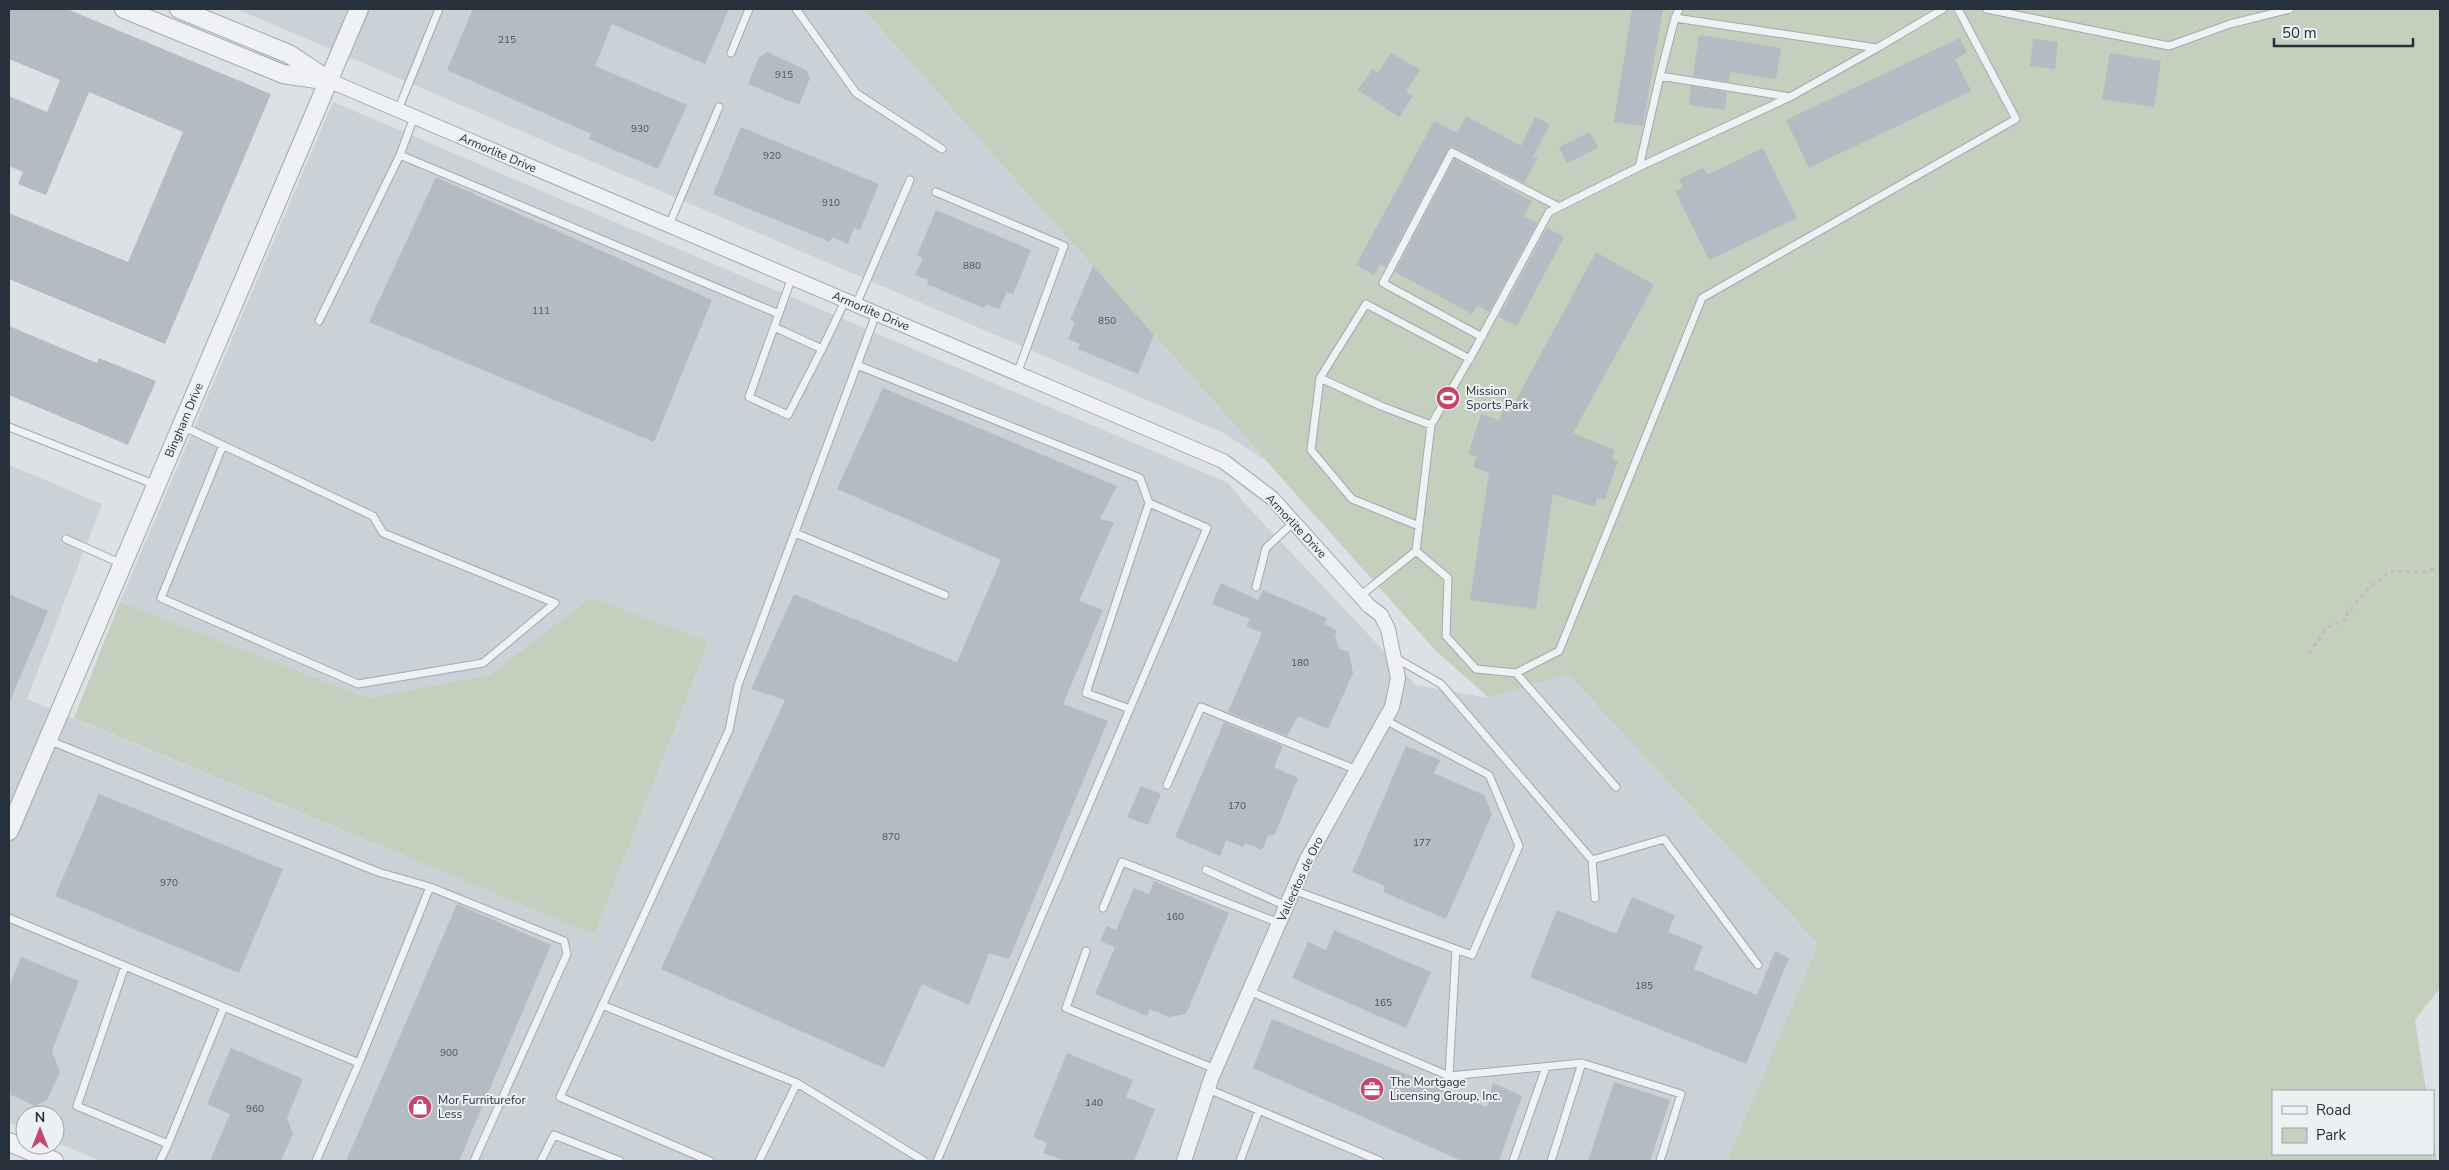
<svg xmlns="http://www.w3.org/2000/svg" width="2449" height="1170" viewBox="0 0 2449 1170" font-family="'Nunito Sans',sans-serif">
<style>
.built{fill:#cad1d7}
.green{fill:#c5cfbe}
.building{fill:#b4bbc2}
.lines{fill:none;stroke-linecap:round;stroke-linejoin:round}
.service-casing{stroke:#a2a9af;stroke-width:9}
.minor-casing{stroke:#a2a9af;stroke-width:16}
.tertiary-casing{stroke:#a2a9af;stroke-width:20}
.path{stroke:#bbbfc4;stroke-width:3;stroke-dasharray:4 4;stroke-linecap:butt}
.service{stroke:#eff1f4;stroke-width:7}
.minor{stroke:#eff1f4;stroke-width:14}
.tertiary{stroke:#eff1f4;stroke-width:18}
.labels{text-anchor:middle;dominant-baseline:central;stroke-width:4;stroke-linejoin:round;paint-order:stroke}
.number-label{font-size:10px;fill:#4a545d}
.street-label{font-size:12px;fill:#27313b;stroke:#ebf0f3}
.poi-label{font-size:12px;fill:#27313b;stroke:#ebf0f3;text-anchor:start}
</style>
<rect width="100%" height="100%" fill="#dce1e5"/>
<path class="built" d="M237 9H863L1266 461 1224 433Z
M333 102 1228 483 1249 508 1416 685 1489 698 1568 674 1818 944 1727 1161H101L55 1142V1115H25V1129L9 1122V465L102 504 27 699 594 935 709 643 591 599 489 675 368 698 120 602Z"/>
<path class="green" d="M863 9H2440V988L2415 1020 2426 1091H2273V1154H2433V1135L2437 1161H1727L1818 944 1568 674 1489 698 1436 651Z
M591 598 709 642 594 935 74 718 120 602 368 698 489 675Z"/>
<path class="building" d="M9 9H67L271 94 165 344 9 279V213L128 262 183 132 89 92 46 195 18 184 23 172 9 166V96L47 112 60 80 9 59Z
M473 9H729L705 64 612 24 595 66 687 105 658 169 589 139 591 134 447 70Z
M1632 9H1663L1643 126 1614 122Z
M1699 35 1781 48 1776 79 1730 72 1729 82 1693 76Z
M1960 38 1967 53 1955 59 1971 91 1809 168 1786 120Z
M2033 39 2058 42 2055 69 2030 66Z
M767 52 806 70 810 78 799 105 748 84 759 57Z
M1391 53 1420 70 1406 91 1413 96 1399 117 1358 90 1372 69 1378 73Z
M2110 53 2161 61 2154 107 2102 99Z
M1691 86 1727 92 1725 110 1689 105Z
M1466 116 1521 146 1535 117 1550 124 1532 159 1538 157 1524 183 1454 147H1450L1385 267 1380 264 1374 275 1356 265 1434 121 1457 133Z
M741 127 879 184 860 230 854 228 848 244 832 237 830 242 713 194Z
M1590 132 1598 148 1567 163 1559 147Z
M1763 148 1797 218 1709 260 1675 191 1683 187 1679 179 1703 168 1707 175Z
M1454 159 1532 201 1524 216 1537 223 1489 312 1477 305 1472 314 1395 272Z
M436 177 712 300 654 442 369 322Z
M936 210 1031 250 1013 295 1007 292 999 309 987 304 984 308 927 284 928 280 915 275 923 258 917 255Z
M1547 228 1564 237 1517 326 1499 317Z
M1596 252 1654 285 1573 433 1615 450 1612 458 1618 461 1605 500 1597 498 1595 507 1553 494 1536 609 1470 600 1489 473 1473 467 1477 457 1468 454 1481 414 1499 420 1503 410 1509 413Z
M1093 266 1154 335 1138 374 1078 349 1080 344 1068 339 1075 322 1070 320Z
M9 326 97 363 99 358 156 381 128 445 9 395Z
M883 388 1117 486 1100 519 1114 522 1079 601 1103 610 1063 704 1108 721 1009 959 989 953 969 1005 922 984 884 1068 661 969 785 700 751 689 794 594 957 662 1001 560 837 489Z
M1221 583 1258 600 1263 590 1327 618 1324 624 1337 630 1335 635 1339 649 1349 652 1353 673 1328 729 1298 716 1287 736 1228 712 1262 633 1246 626 1250 619 1212 604Z
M9 594 48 611 9 703Z
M1224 722 1283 746 1274 767 1298 778 1275 834 1268 836 1262 850 1245 843 1243 847 1226 840 1220 856 1175 837Z
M1406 746 1440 760 1434 773 1484 795 1492 814 1446 919 1383 892 1385 886 1352 872Z
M1141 786 1161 794 1148 825 1127 817Z
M99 794 283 869 239 973 55 896Z
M1154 881 1229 913 1186 1014 1169 1017 1150 1009 1147 1016 1095 994 1115 947 1100 941 1107 926 1116 930 1134 888 1149 894Z
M1632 897 1675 915 1668 932 1703 946 1694 969 1757 995 1775 951 1789 958 1746 1064 1530 977 1557 910 1616 934Z
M457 904 551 945 459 1161H346Z
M1334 930 1431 972 1406 1028 1292 978 1308 942 1326 950Z
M21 957 79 981 52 1051 60 1072 47 1100 35 1106 9 1094V987Z
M1272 1019 1487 1107 1493 1083 1522 1096 1499 1161H1462L1253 1068Z
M231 1048 303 1079 287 1118 293 1133 281 1161H210L230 1114 207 1104Z
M1067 1053 1133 1080 1126 1097 1155 1109 1134 1161H1065L1043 1153 1047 1143 1033 1137Z
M1614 1082 1670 1100 1650 1161H1588Z"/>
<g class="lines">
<g class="service-casing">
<path id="service" d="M796 9 856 93 942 149
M1679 9 1675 18 1877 48 1943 9
M1987 9 2169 46 2230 24 2290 9
M1675 18 1660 76 1790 97 1877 48
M731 53 749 9
M1660 76 1639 167 1790 97
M398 110 439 9
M400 155 779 314
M936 192 1064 246 1017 374
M669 225 719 107
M856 305 910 180
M319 321 400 155 414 117
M774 327 822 349 788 415 749 397 792 277
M1482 337 1383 283 1452 152 1559 207
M822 349 845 301
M857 365 1140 478 1149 503
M1320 378 1381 406 1431 425
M182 426 373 516 383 533 555 603 483 663 358 684 161 598 223 445
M9 427 156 485
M1419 526 1352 499 1311 450 1320 378 1366 304 1470 359
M795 533 945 595
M66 539 122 564
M1416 551 1448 578 1446 636 1476 669 1516 673 1559 651 1702 298 2016 119 1958 9
M1256 587 1266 548 1294 522
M1360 596 1416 551 1431 425 1475 349 1549 212 1639 167
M1394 657 1441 684 1592 860 1664 839 1758 965
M1516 673 1616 787
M48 740 378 872 430 887 359 1063
M1167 785 1201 707 1357 770
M1592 860 1595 898
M1206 870 1286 906
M430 887 564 941 567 954 474 1161
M1293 890 1472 955 1519 846 1489 775 1385 720
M1103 908 1122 862 1279 923
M9 918 359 1063 316 1161
M1086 951 1066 1008 1215 1069
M125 966 77 1106 168 1144 160 1161
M1249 991 1449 1076 1582 1063 1681 1094 1660 1161
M602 1005 797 1083 759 1161
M1449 1076 1456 949
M797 1083 924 1161
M1208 1089 1380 1161
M168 1144 224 1007
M541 1161 554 1135 620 1161
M710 1161 560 1097 729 730 738 685 876 314
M937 1161 1207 528 1149 503 1086 693 1130 709
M1240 1161 1259 1110
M1513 1161 1546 1067
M1551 1161 1582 1063"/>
</g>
<g class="minor-casing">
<path id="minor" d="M330 81 1223 461 1272 498 1369 606 1381 615 1388 629 1398 678 1392 707 1306 861 1211 1079 1184 1161"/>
</g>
<g class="tertiary-casing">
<path id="tertiary" d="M124 9 283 74 330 81
M179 9 289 54 325 78
M9 831 359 9
M9 1142 54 1161"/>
</g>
<path class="path" d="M2309 653 2327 628 2348 618 2347 614 2367 589 2390 571 2424 572 2440 567"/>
<use href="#service" class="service"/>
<use href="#minor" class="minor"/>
<use href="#tertiary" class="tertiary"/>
</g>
<defs>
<g id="stadium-disc" transform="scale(1.25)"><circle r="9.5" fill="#c4476c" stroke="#ebf0f3"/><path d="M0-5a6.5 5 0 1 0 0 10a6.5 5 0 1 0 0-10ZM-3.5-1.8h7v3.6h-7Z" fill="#fff"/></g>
<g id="office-disc" transform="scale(1.25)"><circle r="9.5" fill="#c4476c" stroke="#ebf0f3"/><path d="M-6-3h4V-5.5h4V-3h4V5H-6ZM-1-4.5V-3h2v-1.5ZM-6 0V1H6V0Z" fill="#fff"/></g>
<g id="shop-disc" transform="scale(1.25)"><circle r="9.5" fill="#c4476c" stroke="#ebf0f3"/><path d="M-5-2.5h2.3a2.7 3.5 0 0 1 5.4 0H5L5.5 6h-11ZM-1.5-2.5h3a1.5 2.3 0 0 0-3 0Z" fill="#fff"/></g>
</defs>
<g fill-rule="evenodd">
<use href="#stadium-disc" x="1448" y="398"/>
<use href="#office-disc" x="1372" y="1089"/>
<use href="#shop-disc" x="420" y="1107"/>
</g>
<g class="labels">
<g class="number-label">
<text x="507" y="40">215</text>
<text x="784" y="75">915</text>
<text x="640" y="129">930</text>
<text x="772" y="156">920</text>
<text x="831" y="203">910</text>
<text x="972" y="266">880</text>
<text x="541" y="311">111</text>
<text x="1107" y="321">850</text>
<text x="1300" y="663">180</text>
<text x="1237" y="806">170</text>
<text x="891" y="837">870</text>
<text x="1422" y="843">177</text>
<text x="169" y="883">970</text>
<text x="1175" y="917">160</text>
<text x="1644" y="986">185</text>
<text x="1383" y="1003">165</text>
<text x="449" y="1053">900</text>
<text x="1094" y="1103">140</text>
<text x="255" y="1109">960</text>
</g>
<g class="street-label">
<text transform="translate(498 153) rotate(23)">Armorlite Drive</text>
<text transform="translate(871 311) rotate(23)">Armorlite Drive</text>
<text transform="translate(184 420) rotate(-67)">Bingham Drive</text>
<text transform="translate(1296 526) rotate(47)">Armorlite Drive</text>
<text transform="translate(1300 879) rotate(-65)">Vallecitos de Oro</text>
</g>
<g class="poi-label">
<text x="1466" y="391">Mission<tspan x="1466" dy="14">Sports Park</tspan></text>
<text x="1390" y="1082">The Mortgage<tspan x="1390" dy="14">Licensing Group, Inc.</tspan></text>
<text x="438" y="1100">Mor Furniturefor<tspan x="438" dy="14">Less</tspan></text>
</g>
</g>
<rect width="2449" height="1170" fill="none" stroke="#27313b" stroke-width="20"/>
<rect x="2272" y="1090" width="162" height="65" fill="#ebf0f3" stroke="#9da4a9"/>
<rect x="2282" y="1106" width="25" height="8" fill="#eff1f4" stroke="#9da4a9"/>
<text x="2316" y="1115" font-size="15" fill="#27313b">Road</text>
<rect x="2282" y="1128" width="25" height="15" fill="#c5cfbe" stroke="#9da4a9"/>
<text x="2316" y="1140" font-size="15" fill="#27313b">Park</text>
<g transform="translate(40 1130)"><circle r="24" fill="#ebf0f3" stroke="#9da4a9"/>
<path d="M0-4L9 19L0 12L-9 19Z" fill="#c4476c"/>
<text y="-8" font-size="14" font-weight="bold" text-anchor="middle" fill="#27313b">N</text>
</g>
<path d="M2274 38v8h139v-8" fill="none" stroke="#27313b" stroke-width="2.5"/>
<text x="2282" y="38" font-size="15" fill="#27313b" stroke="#ebf0f3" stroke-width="4" paint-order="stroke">50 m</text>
</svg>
